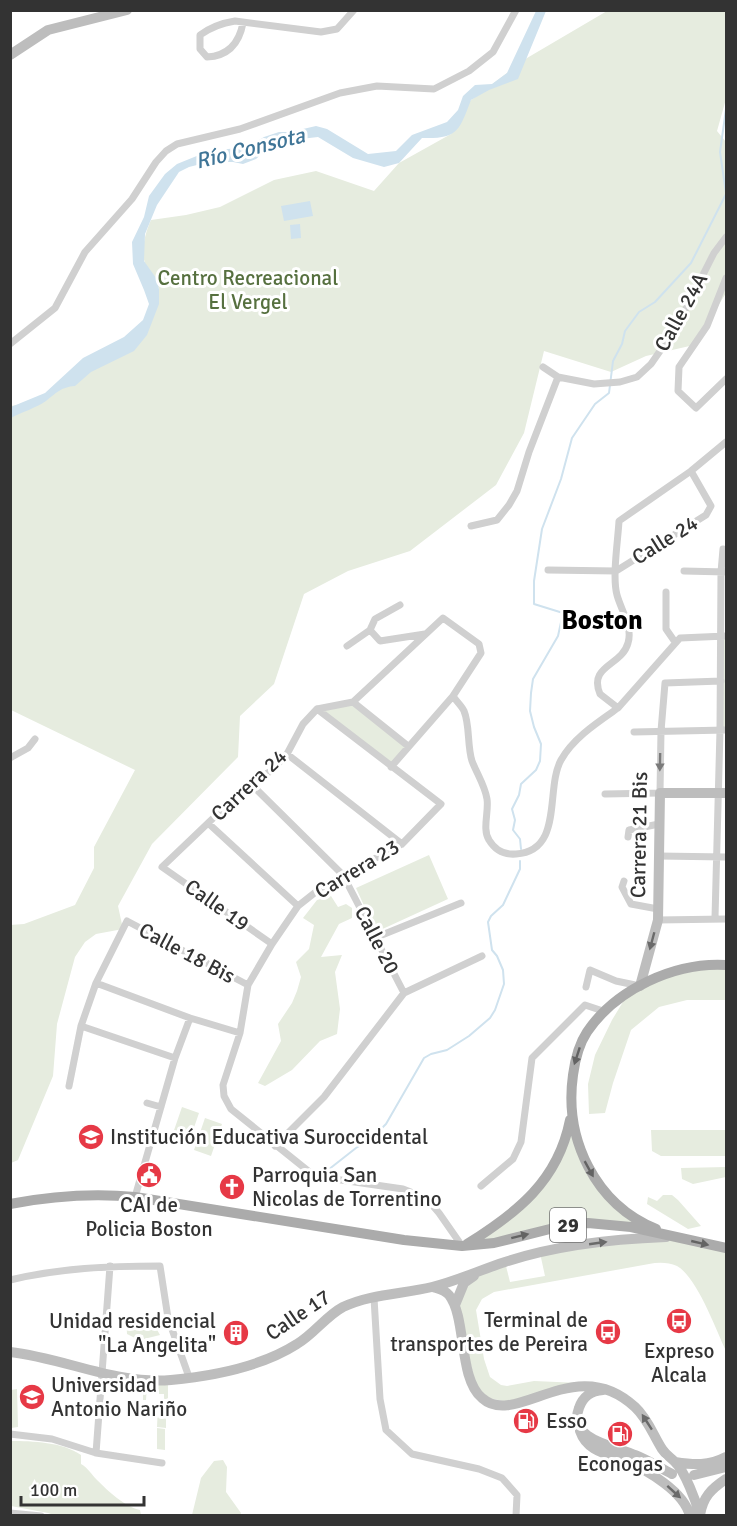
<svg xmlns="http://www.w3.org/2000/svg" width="737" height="1526" viewBox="0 0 737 1526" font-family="Signika,sans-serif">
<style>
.green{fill:#e6ecdf}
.water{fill:#cfe2ee}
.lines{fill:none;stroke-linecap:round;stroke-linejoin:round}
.stream{stroke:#cfe2ee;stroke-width:2}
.street{stroke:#d0d0d0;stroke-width:7}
.secondary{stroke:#bdbdbd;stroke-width:10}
.primary{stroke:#ababab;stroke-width:10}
.oneway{fill:#7a7a7a}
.oneway2{fill:#6a6a6a}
.oneway3{fill:#636363}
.labels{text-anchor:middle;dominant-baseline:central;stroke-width:6;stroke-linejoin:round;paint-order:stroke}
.shield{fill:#fff;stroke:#707070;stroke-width:1.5}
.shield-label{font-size:20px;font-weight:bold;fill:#333}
.park-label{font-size:21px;fill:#56703f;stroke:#fff}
.street-label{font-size:21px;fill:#333;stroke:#fff}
.poi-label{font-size:21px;fill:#333;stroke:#fff;text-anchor:start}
.water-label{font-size:22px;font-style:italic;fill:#3f7597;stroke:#fff}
.district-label{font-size:27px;font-weight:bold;fill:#000;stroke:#fff}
</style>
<rect width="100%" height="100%" fill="#fff"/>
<path class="green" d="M607 11H726V99L717 131 726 142V293L694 345 646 356 611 372 544 351 524 433 496 485 410 551 348 571 304 594 274 684 240 716 238 757 152 844 118 906 123 929 96 934 85 942 75 957 57 1024 53 1076 18 1160 11 1163 10 925 24 924 75 905 94 868V847L135 770 11 710V406L35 402 139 333 159 289C156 279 149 272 145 263 140 250 146 231 151 220L186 215 220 207 274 180 316 171 374 191 399 163 451 134 470 101 527 58Z
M722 636H726V730H720Z
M353 702 408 746 391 767 317 709Z
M429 855 448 899 376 932 356 888Z
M331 896 338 907 346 904 352 908V918L339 924 321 957 342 955 335 972 340 1009 337 1034 320 1041 292 1070 265 1086 258 1083 281 1041 278 1024 292 1003 297 991 301 977 296 962 309 949 314 925 303 918 317 900Z
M726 965V1000H687L659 1007 631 1030 613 1083 605 1113 589 1114 588 1084 595 1055 612 1020 629 992 653 979Z
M182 1107 199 1113 188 1145 171 1139Z
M205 1118 222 1124 211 1156 194 1150Z
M569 1126 596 1181 651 1227 726 1250V1351C716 1330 697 1277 677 1266 668 1262 658 1262 649 1264L494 1292 482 1299 476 1310 484 1359 490 1377 501 1385 507 1386 534 1381 580 1383 517 1404 479 1396 455 1305 464 1283 505 1262 510 1282 545 1276 540 1253 672 1237 588 1223 462 1246 539 1187Z
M651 1130H726V1156H661L652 1151Z
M726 1167V1177L693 1184 682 1179 681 1168Z
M663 1195H672L678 1200 701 1226 688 1229 647 1204 648 1197 657 1201Z
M126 1316H133V1320L137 1319 138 1326H155L160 1335 144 1339 143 1335 136 1336 135 1338 127 1334Z
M143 1383 168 1384V1399H164V1394H159V1391H155V1388L147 1385 146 1400H143Z
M17 1389 18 1427 11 1428V1390Z
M158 1406H166V1428L157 1427Z
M157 1428 165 1429V1450L157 1449Z
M11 1441C32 1441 63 1442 81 1455V1464C88 1468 91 1474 97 1480 108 1491 125 1507 140 1510L141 1515H54L48 1513 11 1506Z
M223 1460 227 1467 226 1492 241 1513 240 1515H192L201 1478 214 1461Z"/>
<path class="water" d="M536 11H546L518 79 489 90 471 100C459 131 458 139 422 138L399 163 384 167 353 158 318 137 275 142 256 159 243 164 233 162H209L189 167 179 172 157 205 145 234 144 261 156 278 159 289V304L147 335 134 351 91 372 75 386C61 387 56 393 46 401 36 408 22 412 11 418V407L45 393 83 358 124 337 143 320 149 304 144 290 133 264 132 242 144 217 149 196 165 174 177 164 209 151 247 147 264 137 279 132H290L316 126 327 129 368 154 396 151 412 135 447 122 458 110 463 96 475 85 492 84 507 73Z
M310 201 313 216 284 221 281 206Z
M300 224 301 238 291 239 290 225Z"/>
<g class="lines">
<path class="stream" d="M726 109 720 152 726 193
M521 849 520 839 513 830 515 820 512 809 519 795 521 784 536 770 540 761 541 744 534 727 530 711 531 693 533 679 558 636 563 613 534 604V581L542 529 561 479 572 438 595 404 609 393 613 361 622 344 625 331 639 312 655 302 691 263 726 194
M328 1170 356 1148 370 1140 386 1124 424 1058 431 1054 447 1050 469 1036 490 1018 495 1010 504 984 503 970 497 956 492 950 488 922 491 916 503 905 520 869V861"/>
<path class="street" d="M243 23C239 44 228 56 207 57L200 49V35C211 27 222 23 235 21L321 32 337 29 354 10
M726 278 707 326 679 367 678 391 696 408 726 379
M10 344 55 308 85 252 132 199 156 162 166 151 177 144 240 129 340 93 377 86 434 89 469 71 493 52 516 10
M543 367 558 377 594 384 620 382 637 377 651 364 676 328 714 253 726 237
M471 526 497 520 509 505 517 491 529 452 558 377
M548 570 616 571
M616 571 706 515 711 506 691 471
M684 571 726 572
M666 592V629L675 642
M400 605 375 619 370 630 380 641 425 634
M347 646 370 630
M453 696C456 701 462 706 464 711 470 725 467 745 472 761 477 774 485 786 487 799 489 812 482 829 489 840 495 850 504 855 516 854 564 851 545 789 561 760 573 738 598 722 618 708L600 694C588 665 622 666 628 643 633 627 621 610 617 595 612 577 618 540 619 521L691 471 726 442
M353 702 408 746
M618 708 680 638 726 636
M317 709 441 804 402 844 322 887 298 906 272 944 248 985 240 1033 223 1085 224 1096 231 1109 312 1174 341 1180 403 1189 426 1198 439 1213 462 1246
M634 732 726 730
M287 754 402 844
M10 758 28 748 35 739
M250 783 343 875 404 993
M605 794 660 793 661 731 665 683 721 681
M208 823 298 906
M628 837 629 830 659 824
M659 856 726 857
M624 881 622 887 631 904 658 909
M715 918 720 730 721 572 723 549
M658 920 726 919
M377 937 461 903
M272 944 162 867 250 783 271 771 287 754 303 724 317 709 353 702 443 618 479 644 481 653 453 696 391 767
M96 983 190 1018 240 1033
M586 987 590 970 616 981 640 986
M81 1026 175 1058
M69 1086 81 1026 96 983 127 921 248 985
M147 1103 161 1107
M275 1146 324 1097 404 993 482 956
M481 1186 513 1159 521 1142 532 1058 585 1005 603 1011
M135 1197 175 1058 190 1018
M10 1280C60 1268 109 1266 160 1266L168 1318 189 1377
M374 1298 380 1399 386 1430 412 1454 479 1469 502 1478 517 1495 516 1516
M10 1434 52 1439 96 1453 162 1463
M96 1453 110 1266
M10 1513 41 1516"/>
<path class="secondary" d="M10 55 48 30 127 10
M640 986 658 920 660 793H726
M433 1287C439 1289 445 1290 449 1295 467 1318 458 1378 482 1398 516 1429 575 1351 635 1407 648 1419 653 1435 662 1449 666 1455 670 1457 675 1462 685 1471 696 1502 700 1515
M455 1305 464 1283 474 1276
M10 1352C64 1358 117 1385 171 1380 213 1376 261 1367 297 1344 314 1334 326 1316 343 1307 370 1294 403 1294 432 1287 457 1281 480 1270 505 1262 556 1245 612 1239 666 1237
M603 1390C591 1391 583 1396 579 1408 567 1440 615 1446 635 1455 648 1460 660 1468 672 1474
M580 1431C587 1452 608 1454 626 1461 648 1471 684 1491 690 1516
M675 1462C694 1465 709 1466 726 1457
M694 1475 726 1467
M700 1515C703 1497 711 1489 726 1479"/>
<path class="primary" d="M10 1204C52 1196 92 1193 135 1197L404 1240 462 1246 494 1243 562 1226 588 1223 631 1227 726 1248
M656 1229C595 1204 564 1139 573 1075 575 1060 579 1044 587 1032 616 989 675 962 726 965
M467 1244C517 1213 558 1181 570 1120"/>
</g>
<defs><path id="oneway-solid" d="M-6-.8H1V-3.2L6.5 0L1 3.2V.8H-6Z" transform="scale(1.5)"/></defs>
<use class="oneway" href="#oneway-solid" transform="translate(660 762) rotate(91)"/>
<g class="oneway2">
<use href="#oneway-solid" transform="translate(652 941) rotate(105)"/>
<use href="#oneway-solid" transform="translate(598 1243) rotate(-8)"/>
<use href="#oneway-solid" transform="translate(647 1422) rotate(-123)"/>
<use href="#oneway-solid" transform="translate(674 1492) rotate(42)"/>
</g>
<g class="oneway3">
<use href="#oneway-solid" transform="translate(577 1056) rotate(108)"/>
<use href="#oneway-solid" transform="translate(589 1169) rotate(61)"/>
<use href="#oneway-solid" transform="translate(520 1236) rotate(-14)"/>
<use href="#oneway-solid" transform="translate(700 1243) rotate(13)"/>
</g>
<defs>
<g id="school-disc" transform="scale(1.35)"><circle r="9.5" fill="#e63946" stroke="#fff"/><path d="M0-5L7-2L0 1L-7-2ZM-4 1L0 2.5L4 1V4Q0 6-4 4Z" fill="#fff"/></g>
<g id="civic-disc" transform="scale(1.35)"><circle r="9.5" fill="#e63946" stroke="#fff"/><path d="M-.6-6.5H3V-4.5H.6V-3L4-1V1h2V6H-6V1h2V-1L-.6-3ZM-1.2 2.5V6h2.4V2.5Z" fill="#fff"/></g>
<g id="church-disc" transform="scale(1.35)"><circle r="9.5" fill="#e63946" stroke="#fff"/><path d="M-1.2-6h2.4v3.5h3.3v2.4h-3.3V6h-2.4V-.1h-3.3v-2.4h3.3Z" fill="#fff"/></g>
<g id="bus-disc" transform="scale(1.35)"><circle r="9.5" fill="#e63946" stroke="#fff"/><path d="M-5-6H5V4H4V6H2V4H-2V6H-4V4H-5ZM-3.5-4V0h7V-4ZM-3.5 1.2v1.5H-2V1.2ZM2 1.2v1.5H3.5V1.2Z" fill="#fff"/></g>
<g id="building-disc" transform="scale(1.35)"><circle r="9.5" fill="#e63946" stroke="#fff"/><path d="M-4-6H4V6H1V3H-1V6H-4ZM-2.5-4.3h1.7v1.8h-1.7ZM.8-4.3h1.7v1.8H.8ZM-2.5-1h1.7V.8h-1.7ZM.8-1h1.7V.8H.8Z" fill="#fff"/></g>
<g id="fuel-disc" transform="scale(1.35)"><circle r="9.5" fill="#e63946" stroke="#fff"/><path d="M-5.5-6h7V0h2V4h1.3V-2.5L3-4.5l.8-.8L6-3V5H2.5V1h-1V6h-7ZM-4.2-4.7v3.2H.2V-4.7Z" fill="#fff"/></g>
</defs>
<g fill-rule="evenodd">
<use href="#school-disc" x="91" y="1137"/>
<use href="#civic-disc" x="149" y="1175"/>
<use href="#church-disc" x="232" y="1187"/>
<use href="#bus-disc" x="679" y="1321"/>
<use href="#bus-disc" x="608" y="1332"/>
<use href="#building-disc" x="236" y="1333"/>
<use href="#school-disc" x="32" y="1397"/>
<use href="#fuel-disc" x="526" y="1421"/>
<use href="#fuel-disc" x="620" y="1434"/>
</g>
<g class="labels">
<rect class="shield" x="550" y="1208" width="36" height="34" rx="4.5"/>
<g class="shield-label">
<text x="568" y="1225">29</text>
</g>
<g class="park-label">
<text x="248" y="278">Centro Recreacional<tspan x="248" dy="24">El Vergel</tspan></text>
</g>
<g class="street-label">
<text transform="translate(681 312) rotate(-61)">Calle 24A</text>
<text transform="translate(665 540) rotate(-32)">Calle 24</text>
<text transform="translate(249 785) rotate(-43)">Carrera 24</text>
<text transform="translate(639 835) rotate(-89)">Carrera 21 Bis</text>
<text transform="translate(357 869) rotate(-31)">Carrera 23</text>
<text transform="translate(217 905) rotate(35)">Calle 19</text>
<text transform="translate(377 940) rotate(63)">Calle 20</text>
<text transform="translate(187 953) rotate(28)">Calle 18 Bis</text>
<text transform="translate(298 1315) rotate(-34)">Calle 17</text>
</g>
<g class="poi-label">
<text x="110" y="1137">Institución Educativa Suroccidental</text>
<text x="252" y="1175">Parroquia San<tspan x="252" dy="24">Nicolas de Torrentino</tspan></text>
<text x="149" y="1205" text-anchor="middle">CAI de<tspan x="149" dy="24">Policia Boston</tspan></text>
<text x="588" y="1320" text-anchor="end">Terminal de<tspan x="588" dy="24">transportes de Pereira</tspan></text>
<text x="216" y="1321" text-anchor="end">Unidad residencial<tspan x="216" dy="24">"La Angelita"</tspan></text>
<text x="679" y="1351" text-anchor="middle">Expreso<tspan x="679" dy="24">Alcala</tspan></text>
<text x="51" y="1385">Universidad<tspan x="51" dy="24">Antonio Nariño</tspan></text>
<text x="546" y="1421">Esso</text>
<text x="620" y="1464" text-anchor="middle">Econogas</text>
</g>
<g class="water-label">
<text transform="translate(250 148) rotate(-14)">Río Consota</text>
</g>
<g class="district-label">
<text x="602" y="620">Boston</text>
</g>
</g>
<rect width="737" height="1526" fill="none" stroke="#333333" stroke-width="24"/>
<path d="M21 1496v9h123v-9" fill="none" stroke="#333333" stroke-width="3"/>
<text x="30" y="1496" font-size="18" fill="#333333" stroke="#ffffff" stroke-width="4.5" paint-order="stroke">100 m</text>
</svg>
